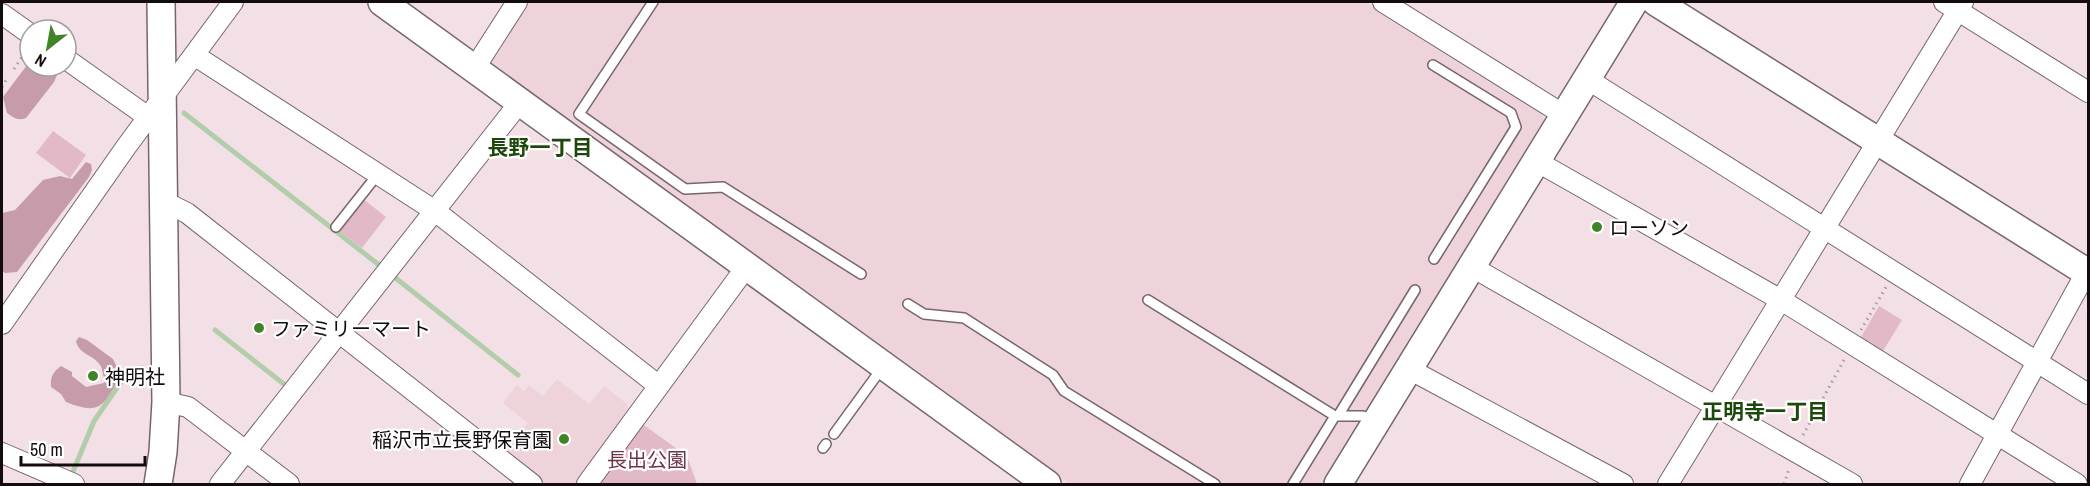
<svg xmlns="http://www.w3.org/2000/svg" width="2090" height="486" viewBox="0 0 2090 486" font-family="'Archivo Narrow','Noto Sans JP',sans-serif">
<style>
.built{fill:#eed3db}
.green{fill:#e2b9c6}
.forest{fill:#c79caa}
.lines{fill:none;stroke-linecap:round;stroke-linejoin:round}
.stream{stroke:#b3cdab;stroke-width:5}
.lane-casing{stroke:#76666b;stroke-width:12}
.street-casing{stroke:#76666b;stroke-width:22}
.secondary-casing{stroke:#76666b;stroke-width:30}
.path{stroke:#a99a9f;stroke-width:3;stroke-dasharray:1.5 4.5;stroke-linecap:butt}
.lane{stroke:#fff;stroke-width:9}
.street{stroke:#fff;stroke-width:20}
.secondary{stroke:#fff;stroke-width:27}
.poi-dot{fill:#418427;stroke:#fff;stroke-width:2}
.labels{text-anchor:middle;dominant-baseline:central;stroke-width:4.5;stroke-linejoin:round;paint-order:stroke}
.poi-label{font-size:20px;fill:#120c0e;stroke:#fff;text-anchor:start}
.park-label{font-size:20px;fill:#6d344a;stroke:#fff}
.neighbourhood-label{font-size:21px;font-weight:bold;fill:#1d470b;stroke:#fff}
</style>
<rect width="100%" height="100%" fill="#f3e0e6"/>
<path class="built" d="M525 2H1366L1542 112 1544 120 1322 484H1070L491 65 490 58Z
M557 379 589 404 604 386 627 404 629 416 579 484H541L503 455 528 423 503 403 517 385 524 391 529 385 543 396Z"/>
<path class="green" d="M53 131 86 155 70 178 36 153Z
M362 198 386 217 362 248 337 229Z
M1879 306 1902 320 1883 351 1861 337Z
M641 423 687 456 697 484H595Z"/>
<path class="forest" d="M30 61V66H54L57 75 54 82 26 118C18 121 14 118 7 113L3 97Z
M86 162 91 164 92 170 89 177 17 272 5 273 2 271V213L15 210 43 180 60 176 72 179Z
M79 337 87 340 113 359 117 367 116 373 119 380 118 382C102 409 97 414 66 402L61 394 51 387C50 377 53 372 61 366L72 372V376L86 387 104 383 105 379C102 375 103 369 100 365 93 354 79 355 76 341Z"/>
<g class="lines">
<path class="stream" d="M184 113 383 268
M393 276 518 375
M215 330 289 388
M72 474 94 421 130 369 143 368"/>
<g class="lane-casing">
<path id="lane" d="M653 2 579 114 685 189 723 187 861 274
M1433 65 1511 113 1516 127 1434 259
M336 227 378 174
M1148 300 1335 416
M908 304 924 314 964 318 1053 375 1064 391 1215 484
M1338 416 1415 290
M834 434 882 368
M823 448 826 444
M1293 484 1335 416H1363L1374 422"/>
</g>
<g class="street-casing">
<path id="street" d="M1383 2 1564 115
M1944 2 2088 92
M2 14 30 34
M194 55 435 211 659 386
M66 59 148 117
M474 69 517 2
M1587 79 2088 394
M1536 161 1781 300 2077 484
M163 201 187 213 532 484
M1472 267 1852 484
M2 324 126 147 233 2
M1409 369 1623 484
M166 402 188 407 289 484
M2 453 74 484
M220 484 520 102
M587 484 747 266
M1668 484 1963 2
M1970 484 2088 269"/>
</g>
<g class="secondary-casing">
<path id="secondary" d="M382 2 1047 484
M1656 2 2088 273
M158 484 163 452 166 402 161 2
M1338 484 1634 2"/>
</g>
<path class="path" d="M14 69 26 51
M2 87 6 80
M1861 330 1886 287
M1803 435 1844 360
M1784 484 1789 469"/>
<use href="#lane" class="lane"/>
<use href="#street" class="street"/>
<use href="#secondary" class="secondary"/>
</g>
<g class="poi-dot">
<circle cx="1597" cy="227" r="6"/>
<circle cx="259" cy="328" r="6"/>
<circle cx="93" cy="376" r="6"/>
<circle cx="564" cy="439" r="6"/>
</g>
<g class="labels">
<g class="poi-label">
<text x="1609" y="227">ローソン</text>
<text x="271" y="328">ファミリーマート</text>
<text x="105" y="376">神明社</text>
<text x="552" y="439" text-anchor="end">稲沢市立長野保育園</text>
</g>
<g class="park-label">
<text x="647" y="459">長出公園</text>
</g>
<g class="neighbourhood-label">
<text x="540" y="147">長野一丁目</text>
<text x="1765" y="411">正明寺一丁目</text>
</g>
</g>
<rect width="2090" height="486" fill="none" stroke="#120c0e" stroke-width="6"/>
<g transform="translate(48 48) rotate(211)"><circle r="28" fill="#ffffff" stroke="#a09e9f" stroke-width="1.5"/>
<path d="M0-4.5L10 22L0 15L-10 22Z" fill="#418427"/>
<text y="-9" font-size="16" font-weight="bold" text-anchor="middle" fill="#120c0e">N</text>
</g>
<path d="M21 456v9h124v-9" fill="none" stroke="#120c0e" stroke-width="3"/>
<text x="30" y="456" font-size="18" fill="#120c0e" stroke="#ffffff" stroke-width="4.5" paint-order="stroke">50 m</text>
</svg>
